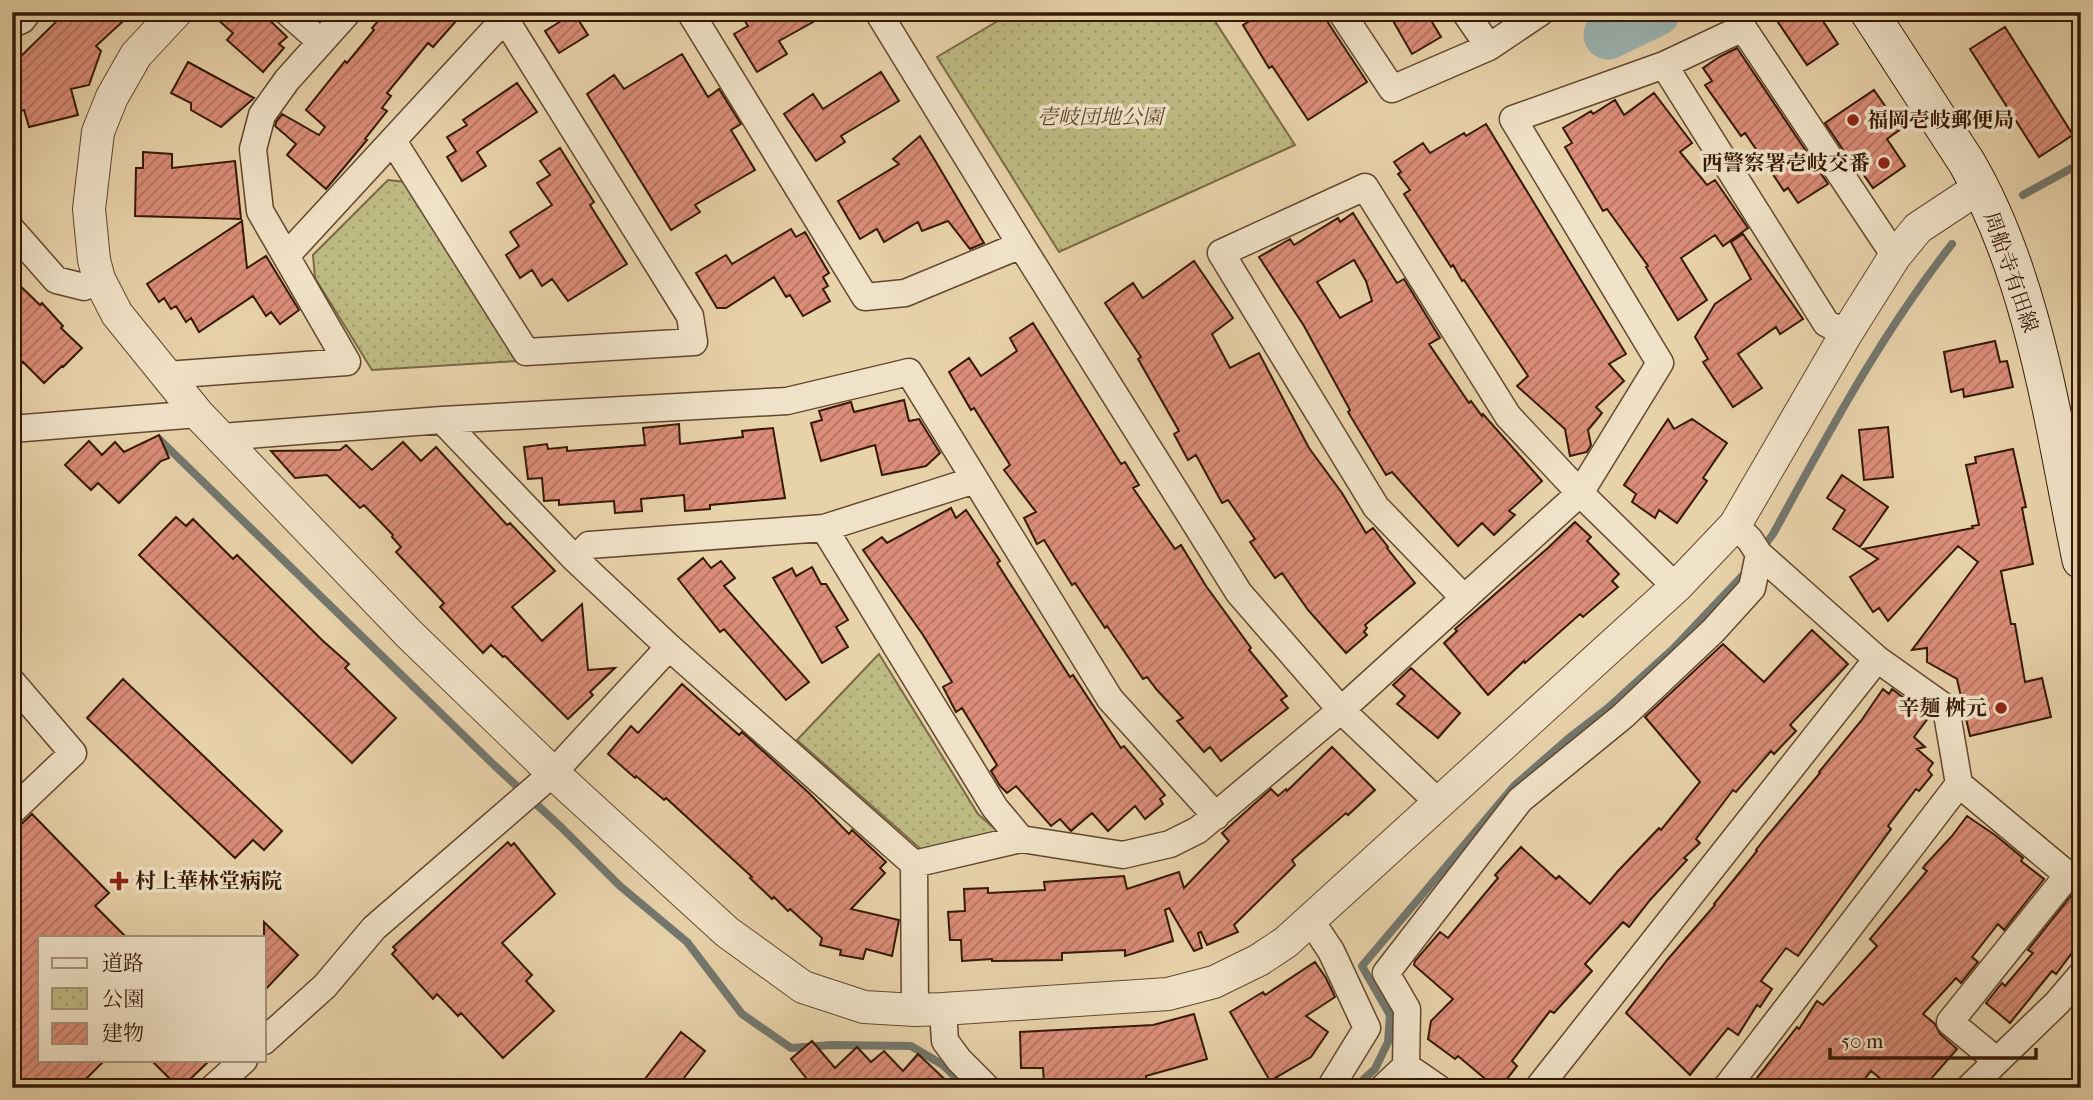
<svg xmlns="http://www.w3.org/2000/svg" width="2093" height="1100" viewBox="0 0 2093 1100" font-family="'IM FELL French Canon','Noto Serif JP',serif">
<style>
.park{fill:url(#park-dots);stroke:#7a6a44;stroke-width:2}
.lines{fill:none;stroke-linecap:round;stroke-linejoin:round}
.stream{stroke:#73776e;stroke-width:8}
.river{stroke:#9bb5b4;stroke-width:49}
.building{fill:url(#building-hatch);stroke:#361905;stroke-width:2;fill-rule:evenodd}
.minor-casing{stroke:#62472e;stroke-width:29}
.tertiary-casing{stroke:#62472e;stroke-width:34}
.secondary-casing{stroke:#361905;stroke-width:39}
.minor{stroke:#f0e2c8;stroke-width:26}
.tertiary{stroke:#f0e2c8;stroke-width:32}
.secondary{stroke:#f0e2c8;stroke-width:37}
.poi-dot{fill:#8f2418;stroke:#f0e2c8;stroke-width:2.5}
.labels{text-anchor:middle;dominant-baseline:central;stroke-width:7;stroke-linejoin:round;paint-order:stroke}
.park-label{font-size:21px;font-style:italic;fill:#5f492b;stroke:#f0e2c8}
.poi-label{font-size:21px;font-weight:bold;fill:#361905;stroke:#f0e2c8;text-anchor:start}
.street-label{font-size:21px;fill:#361905;stroke:#f0e2c8}
</style>
<defs>
<pattern id="park-dots" width="8" height="8" patternUnits="userSpaceOnUse" patternTransform="scale(1.75)"><rect width="8" height="8" fill="#beba83"/><path d="M2 2h.1M6 6h.1" fill="none" stroke="#a49f70" stroke-width="1.8" stroke-linecap="round"/></pattern>
<pattern id="building-hatch" width="6" height="6" patternUnits="userSpaceOnUse" patternTransform="scale(1.75)"><rect width="6" height="6" fill="#db8d79"/><path d="M-1 1l2-2M0 6l6-6M5 7l2-2" fill="none" stroke="#b27261"/></pattern>
</defs>
<rect width="100%" height="100%" fill="#e8d2aa"/>
<filter id="stains"><feTurbulence type="fractalNoise" baseFrequency=".00286" numOctaves="4"/><feColorMatrix values="0 0 0 0 .2 0 0 0 0 .09 0 0 0 0 .02 0 0 0 .5 -.17"/></filter>
<radialGradient id="worn" r=".72"><stop offset=".6" stop-color="#630" stop-opacity="0"/><stop offset="1" stop-color="#630" stop-opacity=".3"/></radialGradient>
<path class="park" d="M1013 12H1209L1295 145 1059 252 937 57Z
M388 180 406 182 518 361 372 370 315 278 313 255Z
M879 654 978 814 1003 836 924 852 797 740Z"/>
<g class="lines">
<path class="stream" d="M1592 12 1608 35
M2023 195 2081 163
M159 439 494 765 561 827 620 886 687 942 742 1014 791 1048 832 1045 911 1046 943 1065 967 1088
M1762 549 1773 534C1828 434 1881 334 1952 244
M1354 1088 1375 1069 1388 1042 1390 1015 1362 966 1514 786 1569 738 1608 708 1673 649 1747 571"/>
<path class="river" d="M1608 35 1656 12"/>
</g>
<path class="building" d="M66 12H133L96 46 101 51 89 85 71 89 78 115 29 127 24 110 12 113V65Z
M209 12H261L287 37 279 44 284 48 263 72 227 40 233 33Z
M386 12H464L433 47 428 43 387 93 391 96 382 108 387 111 365 139 367 140 326 189 287 155 296 144 275 126 276 122 282 114 319 135 325 127 306 110 345 61 347 63 374 30 372 28Z
M739 12H831L779 41 787 54 757 72 734 34 748 26Z
M1264 12H1321L1367 82 1308 120 1272 66 1269 68 1243 25Z
M1388 12H1426L1441 37 1412 54Z
M1771 12H1817L1838 44 1807 65Z
M574 13 588 35 559 53 545 31Z
M2005 27 2073 135 2039 157 1970 49Z
M1737 48 1828 184 1798 203 1788 188 1784 191 1745 133 1741 136 1705 85 1712 81 1703 68 1719 57Z
M682 54 708 97 719 89 741 124 731 130 755 170 695 205 700 212 671 230 587 94 614 75 624 89Z
M188 62 254 98 221 127 191 110V103L171 93Z
M881 72 899 101 841 136 845 142 816 161 784 114 813 94 823 109Z
M517 83 537 112 477 152 486 166 462 181 447 157 456 151 447 137 467 125 463 120Z
M1874 90 1901 129 1887 139 1905 166 1873 188 1856 164 1854 166 1825 123Z
M1654 93 1692 143 1680 152 1707 185 1715 180 1748 228 1723 246 1715 235 1681 258 1707 300 1678 320 1646 267 1648 266 1607 209 1603 211 1565 147 1572 143 1563 128 1591 111 1593 114 1615 100 1624 115Z
M1486 124 1626 354 1609 364 1624 381 1596 407 1602 413 1588 430 1591 445 1587 452 1570 456 1565 429 1517 386 1528 376 1464 280 1462 281 1453 265 1451 267 1404 194 1410 190 1398 174 1401 172 1394 162 1423 143 1430 153 1464 133 1466 136Z
M920 136 933 157 984 243 970 249 948 221 922 231 918 222 884 242 877 229 860 239 838 201 899 164 893 159Z
M560 148 594 202 590 205 627 264 568 301 552 279 542 286 532 270 520 278 506 255 519 246 510 232 552 205 537 183 550 175 540 161Z
M143 152 172 154V168L235 161 241 219 135 216 136 168H143Z
M1353 213 1397 283 1404 279 1429 320 1440 338 1429 344 1469 403 1471 401 1482 416 1483 414 1542 481 1509 511 1515 515 1494 535 1482 523 1458 546 1392 472 1386 475 1348 412 1350 410 1304 326 1259 257 1290 239 1294 245 1338 218 1340 222ZM1354 260 1366 281 1372 301 1340 318 1317 282Z
M242 221 247 268 266 256 299 310 280 324 271 312 266 316 253 296 199 332 191 318 186 322 176 306 171 309 164 298 159 302 147 284Z
M791 229 796 237 805 232 829 273 823 277 828 286 823 289 830 301 803 316 790 295 786 297 774 277 726 308H717L696 273 726 255 732 264Z
M1743 234 1803 319 1780 334 1776 327 1738 354 1762 388 1733 407 1703 362 1708 359 1695 337 1715 304 1751 279 1731 242Z
M1194 261 1233 318 1212 334 1230 368 1259 353 1309 448 1342 493 1366 533 1373 528 1388 547 1387 548 1415 583 1365 625 1367 628 1364 632 1367 635 1346 653 1308 610 1282 573 1275 578 1250 542 1255 539 1228 500 1222 503 1196 455 1188 460 1174 434 1179 431 1138 359 1141 357 1105 303 1133 283 1143 298Z
M12 278 40 305 42 303 63 326 61 328 82 348 63 367 62 366 44 383 23 362 12 372Z
M1033 323 1121 464 1125 462 1139 485 1133 488 1175 549 1181 545 1206 586 1251 648 1249 650 1287 696 1281 700 1288 708 1221 761 1210 747 1204 752 1177 721 1183 718 1157 690 1147 677 1143 679 1107 626 1105 628 1075 583 1072 585 1044 540 1037 544 1024 518 1036 512 1004 470 1010 465 974 408 971 410 949 372 969 358 981 376 1017 351 1010 338Z
M1995 341 2000 362 2007 361 2013 387 1964 397 1963 389 1951 392 1944 352Z
M904 400 909 421 919 419 940 453 926 466 882 475 875 445 821 461 811 423 822 420 819 411 851 402 854 412Z
M1668 419 1674 429 1692 419 1727 443 1703 478 1707 481 1677 523 1659 510 1655 518 1632 502 1636 494 1624 485Z
M679 424 680 444 743 437 742 431 773 428 785 498 710 505V509L685 511 684 495 641 499 642 511 615 513 614 501 559 505V500L544 501 542 478 528 479 524 447 547 444 548 449 567 447V451L645 445 643 428Z
M1888 427 1893 477 1864 480 1859 430Z
M159 435 169 458 161 461 119 503 98 483 91 490 65 465 89 441 102 455 115 442 124 452Z
M403 442 421 461 436 447 507 525 510 523 555 571 512 607 542 641 582 604 588 670 615 668 590 692 593 695 568 719 505 656 503 657 491 645 483 653 440 607 444 603 396 552 401 547 392 537 393 535 364 505 360 508 327 475 295 478 271 451 340 450 346 445 372 470Z
M2013 449 2026 507 2022 508 2033 564 2001 571 2011 624H2015L2025 682 2042 678 2051 717 1970 736 1957 679 1927 662V648L1912 650 1978 562 1958 546 1888 621 1879 608 1873 612 1850 577 1878 559 1863 549 1973 528 1972 526 1979 525 1966 465 1976 463 1975 457Z
M1842 475 1888 507 1860 547 1833 529 1845 510 1827 498Z
M951 508 956 518 966 510 1000 561 997 563 1070 677 1073 675 1121 748 1124 746 1165 795 1160 799 1163 804 1145 819 1135 806 1108 831 1092 813 1071 831 1060 819 1051 826 1016 786 1007 793 1000 786 991 771 997 765 962 708 956 712 943 687 952 682 923 635 863 550 882 537 887 543Z
M176 517 186 526 193 519 233 559 237 555 322 640 349 664 345 668 396 718 352 763 139 555Z
M1575 522 1591 537 1587 541 1619 574 1612 581 1618 587 1583 617 1580 614 1525 663 1524 661 1488 695 1444 643 1457 631 1455 629 1549 547Z
M703 558 711 568 721 561 735 578 724 586 809 682 786 700 724 629 720 632 678 579Z
M812 567 821 584H826L848 620 836 627 848 647 822 663 773 578 792 568 796 576Z
M1812 630 1848 664 1790 725 1796 731 1774 754 1771 751 1736 792 1733 790 1696 839 1700 843 1684 858 1687 860 1650 900 1629 927 1623 922 1585 964 1592 971 1554 1013 1550 1011 1512 1061 1517 1066 1500 1088H1496L1458 1056 1455 1059 1428 1039 1431 1021 1453 999 1414 965 1415 961 1440 932 1448 938 1498 878 1495 875 1521 847 1556 879 1559 876 1590 904 1618 871 1659 828 1661 830 1700 782 1645 717 1723 644 1764 682Z
M1411 668 1460 713 1438 738 1397 704 1405 696 1393 685Z
M123 679 282 831 264 850 253 840 235 858 87 718Z
M682 684 739 735 742 732 809 793 849 834 852 830 886 862 880 868 885 873 851 909 899 920 892 956 866 949 863 959 840 955 841 950 820 945 822 938 790 909 788 911 774 897 772 899 750 878 752 877 666 798 664 800 636 776 635 778 608 754 631 726 638 733Z
M1883 689 1889 694 1892 689 1929 717 1914 737 1925 747 1917 749 1933 763 1928 770 1932 775 1919 791 1916 789 1888 826 1891 829 1798 956 1786 948 1761 981 1772 989 1760 1007 1757 1005 1738 1035 1728 1028 1690 1075 1626 1013 1668 959 1715 905 1714 904 1757 851 1756 850 1768 835 1820 773 1819 772 1861 721Z
M1332 747 1375 790 1348 815 1346 813 1292 860 1295 865 1234 925 1238 932 1207 945 1201 932 1198 933 1202 948 1194 951 1169 908 1165 910 1173 941 1125 956V950L1062 953V960L992 961V959L962 961 961 940H950L948 912 965 911 964 889 988 888V893L1045 890 1044 882 1124 876 1127 889 1179 872 1184 888 1229 841 1222 833 1271 789 1278 796 1286 789 1287 791Z
M32 814 109 893 95 906 126 937H40V1060H105L77 1088H12V833Z
M1967 816 1995 835 2023 858 2021 861 2044 879 2004 930 1998 924 1972 957 1978 962 1961 983 1956 978 1923 1014 1935 1024 1940 1034 1957 1049 1923 1088H1892L1871 1071 1858 1088H1749L1797 1027 1799 1029 1817 1001 1823 1005 1877 946 1870 939 1927 871 1923 868 1925 865 1952 836Z
M508 842 511 846 514 843 555 894 502 943 532 975 526 981 554 1011 503 1058 461 1013 458 1016 437 994 433 999 392 954 396 950 393 947Z
M2075 891 2081 892V941L2056 974 2052 971 2010 1023 1986 1003 2002 983 2005 986 2033 953 2028 950Z
M264 922 298 955 264 991Z
M1315 962 1326 978 1335 997 1306 1016 1328 1032 1311 1057 1270 1081 1230 1012 1263 992 1265 995Z
M1194 1014 1207 1059 1146 1076 1147 1085 1132 1088H1077L1079 1085H1044L1043 1068H1021L1020 1032 1153 1025Z
M681 1032 705 1051 676 1088H638Z
M812 1041 835 1068 857 1047 871 1062 884 1051 903 1071 918 1054 954 1088H814L791 1059Z
M151 1060H210L181 1088H179Z"/>
<g class="lines">
<g class="minor-casing">
<path id="minor" d="M287 12 321 42
M690 12 865 297 905 293 1021 245
M878 12 1021 245 1239 593 1341 710 1439 803
M1341 12 1392 89 1489 47 1541 12
M1465 12 1489 47
M12 24 22 20 28 12
M1664 65 1826 323 1846 334
M393 141 526 352 694 342 690 316 505 19
M12 230 56 280 84 287 99 279
M286 256 511 12
M166 375 347 362 260 211 253 149 262 115 287 80 348 12
M442 420 575 559 669 647 914 864 915 1010
M12 429 198 414
M222 437 442 420 787 401 909 372 1110 699 1216 816
M1735 525 1750 540 1759 554 1877 659 1946 708 1959 784 2068 875 2081 876
M824 528 995 808 1021 839
M575 559 589 545 824 528 975 480
M1464 598 1376 507 1221 253 1365 187 1508 416 1580 493 1676 587
M12 682 73 753 12 811
M914 864 1021 839 1123 855 1170 844 1198 830 1341 710 1580 493 1660 363 1513 119 1664 65 1743 28 1895 256
M1311 921 1331 951 1367 1028 1330 1088
M943 1009 945 1041 959 1060 987 1088
M264 1041 325 986 374 928 553 773 669 647
M1996 1060 1950 1022 2068 875
M1406 1066 1438 1088
M213 1088 244 1060
M1383 1088 1406 1066 1407 1009 1386 973 1520 800 1623 716 1713 631 1752 588 1759 554
M1538 1088 1877 659
M1726 1088 1959 784
M1969 1088 2057 1003 2081 975"/>
</g>
<g class="tertiary-casing">
<path id="tertiary" d="M176 12 136 55 112 97 98 132 89 209 94 260 99 279 117 314 198 414 409 634 553 773 727 932 803 987 864 1007 915 1010 943 1009 1168 994 1214 982 1259 960 1286 942 1676 587 1735 525 1846 334 1895 256 1918 228 1980 187"/>
</g>
<g class="secondary-casing">
<path id="secondary" d="M1869 12 1967 163C2035 280 2054 429 2081 560"/>
</g>
<use href="#minor" class="minor"/>
<use href="#tertiary" class="tertiary"/>
<use href="#secondary" class="secondary"/>
</g>
<g class="poi-dot">
<circle cx="1853" cy="120" r="7"/>
<circle cx="1884" cy="163" r="7"/>
<circle cx="2001" cy="708" r="7"/>
<path d="M115.5 870.5h7v7h7v7h-7v7h-7v-7h-7v-7h7z"/>
</g>
<g class="labels">
<g class="park-label">
<text x="1100" y="117">壱岐団地公園</text>
</g>
<g class="poi-label">
<text x="1867" y="120">福岡壱岐郵便局</text>
<text x="1870" y="163" text-anchor="end">西警察署壱岐交番</text>
<text x="1987" y="708" text-anchor="end">辛麺 桝元</text>
<text x="135" y="881">村上華林堂病院</text>
</g>
<g class="street-label">
<text transform="translate(2011 272) rotate(71)">周船寺有田線</text>
</g>
</g>
<rect width="2093" height="1100" fill="none" stroke="#e8d2aa" stroke-width="42"/>
<rect x="14" y="14" width="2065" height="1072" fill="none" stroke="#361905" stroke-width="3.5"/>
<rect x="21" y="21" width="2051" height="1058" fill="none" stroke="#361905" stroke-width="2"/>
<rect x="38" y="936" width="228" height="126" fill="#f0e2c8" stroke="#a6927a" stroke-width="2"/>
<rect x="52" y="958" width="35" height="10" fill="#f0e2c8" stroke="#a6927a" stroke-width="2"/>
<text x="102" y="970" font-size="21" fill="#361905">道路</text>
<rect x="52" y="988" width="35" height="21" fill="url(#park-dots)" stroke="#a6927a" stroke-width="2"/>
<text x="102" y="1006" font-size="21" fill="#361905">公園</text>
<rect x="52" y="1023" width="35" height="21" fill="url(#building-hatch)" stroke="#a6927a" stroke-width="2"/>
<text x="102" y="1040" font-size="21" fill="#361905">建物</text>
<path d="M1830 1048v10h206v-10" fill="none" stroke="#361905" stroke-width="3.5"/>
<text x="1841" y="1048" font-size="21" fill="#361905" stroke="#f0e2c8" stroke-width="5" paint-order="stroke">50 m</text>
<rect width="100%" height="100%" filter="url(#stains)"/>
<rect width="100%" height="100%" fill="url(#worn)"/>
</svg>
